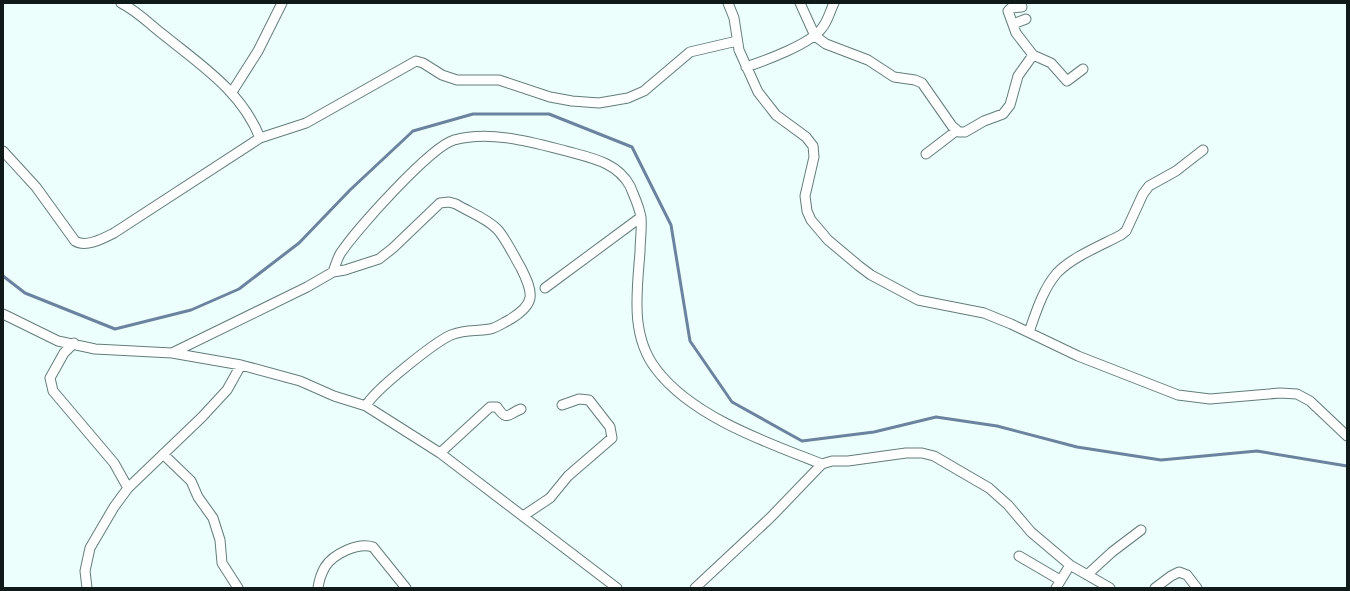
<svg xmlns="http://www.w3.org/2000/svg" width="1350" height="591" viewBox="0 0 1350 591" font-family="'Space Grotesk',sans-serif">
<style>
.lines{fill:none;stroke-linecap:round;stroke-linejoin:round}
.stream{stroke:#6c839f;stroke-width:3}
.street-casing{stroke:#637d7a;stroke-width:11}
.street{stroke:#fff;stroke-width:9}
</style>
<rect width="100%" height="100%" fill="#edfffd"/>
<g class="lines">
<path class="stream" d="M3 276 25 293 115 329 191 310 239 289 299 243 350 190 413 131 473 114H549L632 147 671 225 690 341 732 402 802 441 874 432 936 417 997 426 1077 447 1161 460 1257 451 1347 466"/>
<g class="street-casing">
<path id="street" d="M121 3C139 12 150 25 165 36 202 66 242 92 260 138
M728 3 734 18 739 50 758 92 776 115 806 137 813 146 814 157 805 196 807 211 811 220 828 240 859 266 871 275 918 300 984 313 1011 324 1078 356 1178 395 1210 399 1280 393 1297 394 1310 401 1347 436
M800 3 815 36 826 44 868 60 894 77 915 80 922 83 952 126 959 132H965L984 121 1003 114 1010 105 1018 76 1033 55 1016 33 1008 11 1011 8 1022 7
M1013 24 1026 19
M1033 55 1051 63 1067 81 1083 69
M746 67C764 61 811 44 822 28 828 21 830 11 834 3
M232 92 258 51 282 3
M3 151 36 187 75 241C86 248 104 238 114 233L260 138 306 123 416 61 423 63 442 75 457 80H499L550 97 572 101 599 103 628 98 644 91 690 52 737 41
M926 154 956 131
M333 272C335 266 337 260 340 254 355 231 430 147 454 140 490 130 531 142 566 151 591 158 617 162 630 186 634 196 640 208 641 218 642 229 640 241 640 252 637 292 630 335 656 369 692 417 768 443 822 464
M545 288 641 217
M3 314 58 341 95 349 172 353 241 365 300 381 334 396 366 406 440 453 617 588
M1029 332C1036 312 1043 289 1057 273 1072 257 1102 245 1121 235L1126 231 1143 194 1149 186 1176 171 1203 150
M74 343 64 353 50 378 53 391 114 463 128 488
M172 353 307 287 333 272 345 270 379 259 393 248 440 203 449 202 456 204C469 212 486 218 497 229 505 237 515 258 521 268 534 294 536 304 509 320 503 323 496 328 490 329 475 332 468 328 451 335 435 342 373 391 366 406
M440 453 490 407H497C507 422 508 414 521 409
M163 454 191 481 198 497 213 518 220 540 222 563 238 588
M523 516 550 498 568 476 612 438 610 427 589 400 579 399 562 405
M1019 556 1060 580
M1087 575 1112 552 1141 530
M87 588 85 571 90 548 114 507 128 488 202 417 227 390 241 365
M318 588C319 580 321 574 325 567 333 554 358 542 373 547L406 588
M695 588 770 518 822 464 832 461H848L906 453H922L934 456 989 488 1008 505 1031 532 1070 565 1110 588
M1056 588 1070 565
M1155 588 1171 576 1179 572 1187 575 1197 588"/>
</g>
<use href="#street" class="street"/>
</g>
<rect width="1350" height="591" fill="none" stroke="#101a19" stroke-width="8"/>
</svg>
